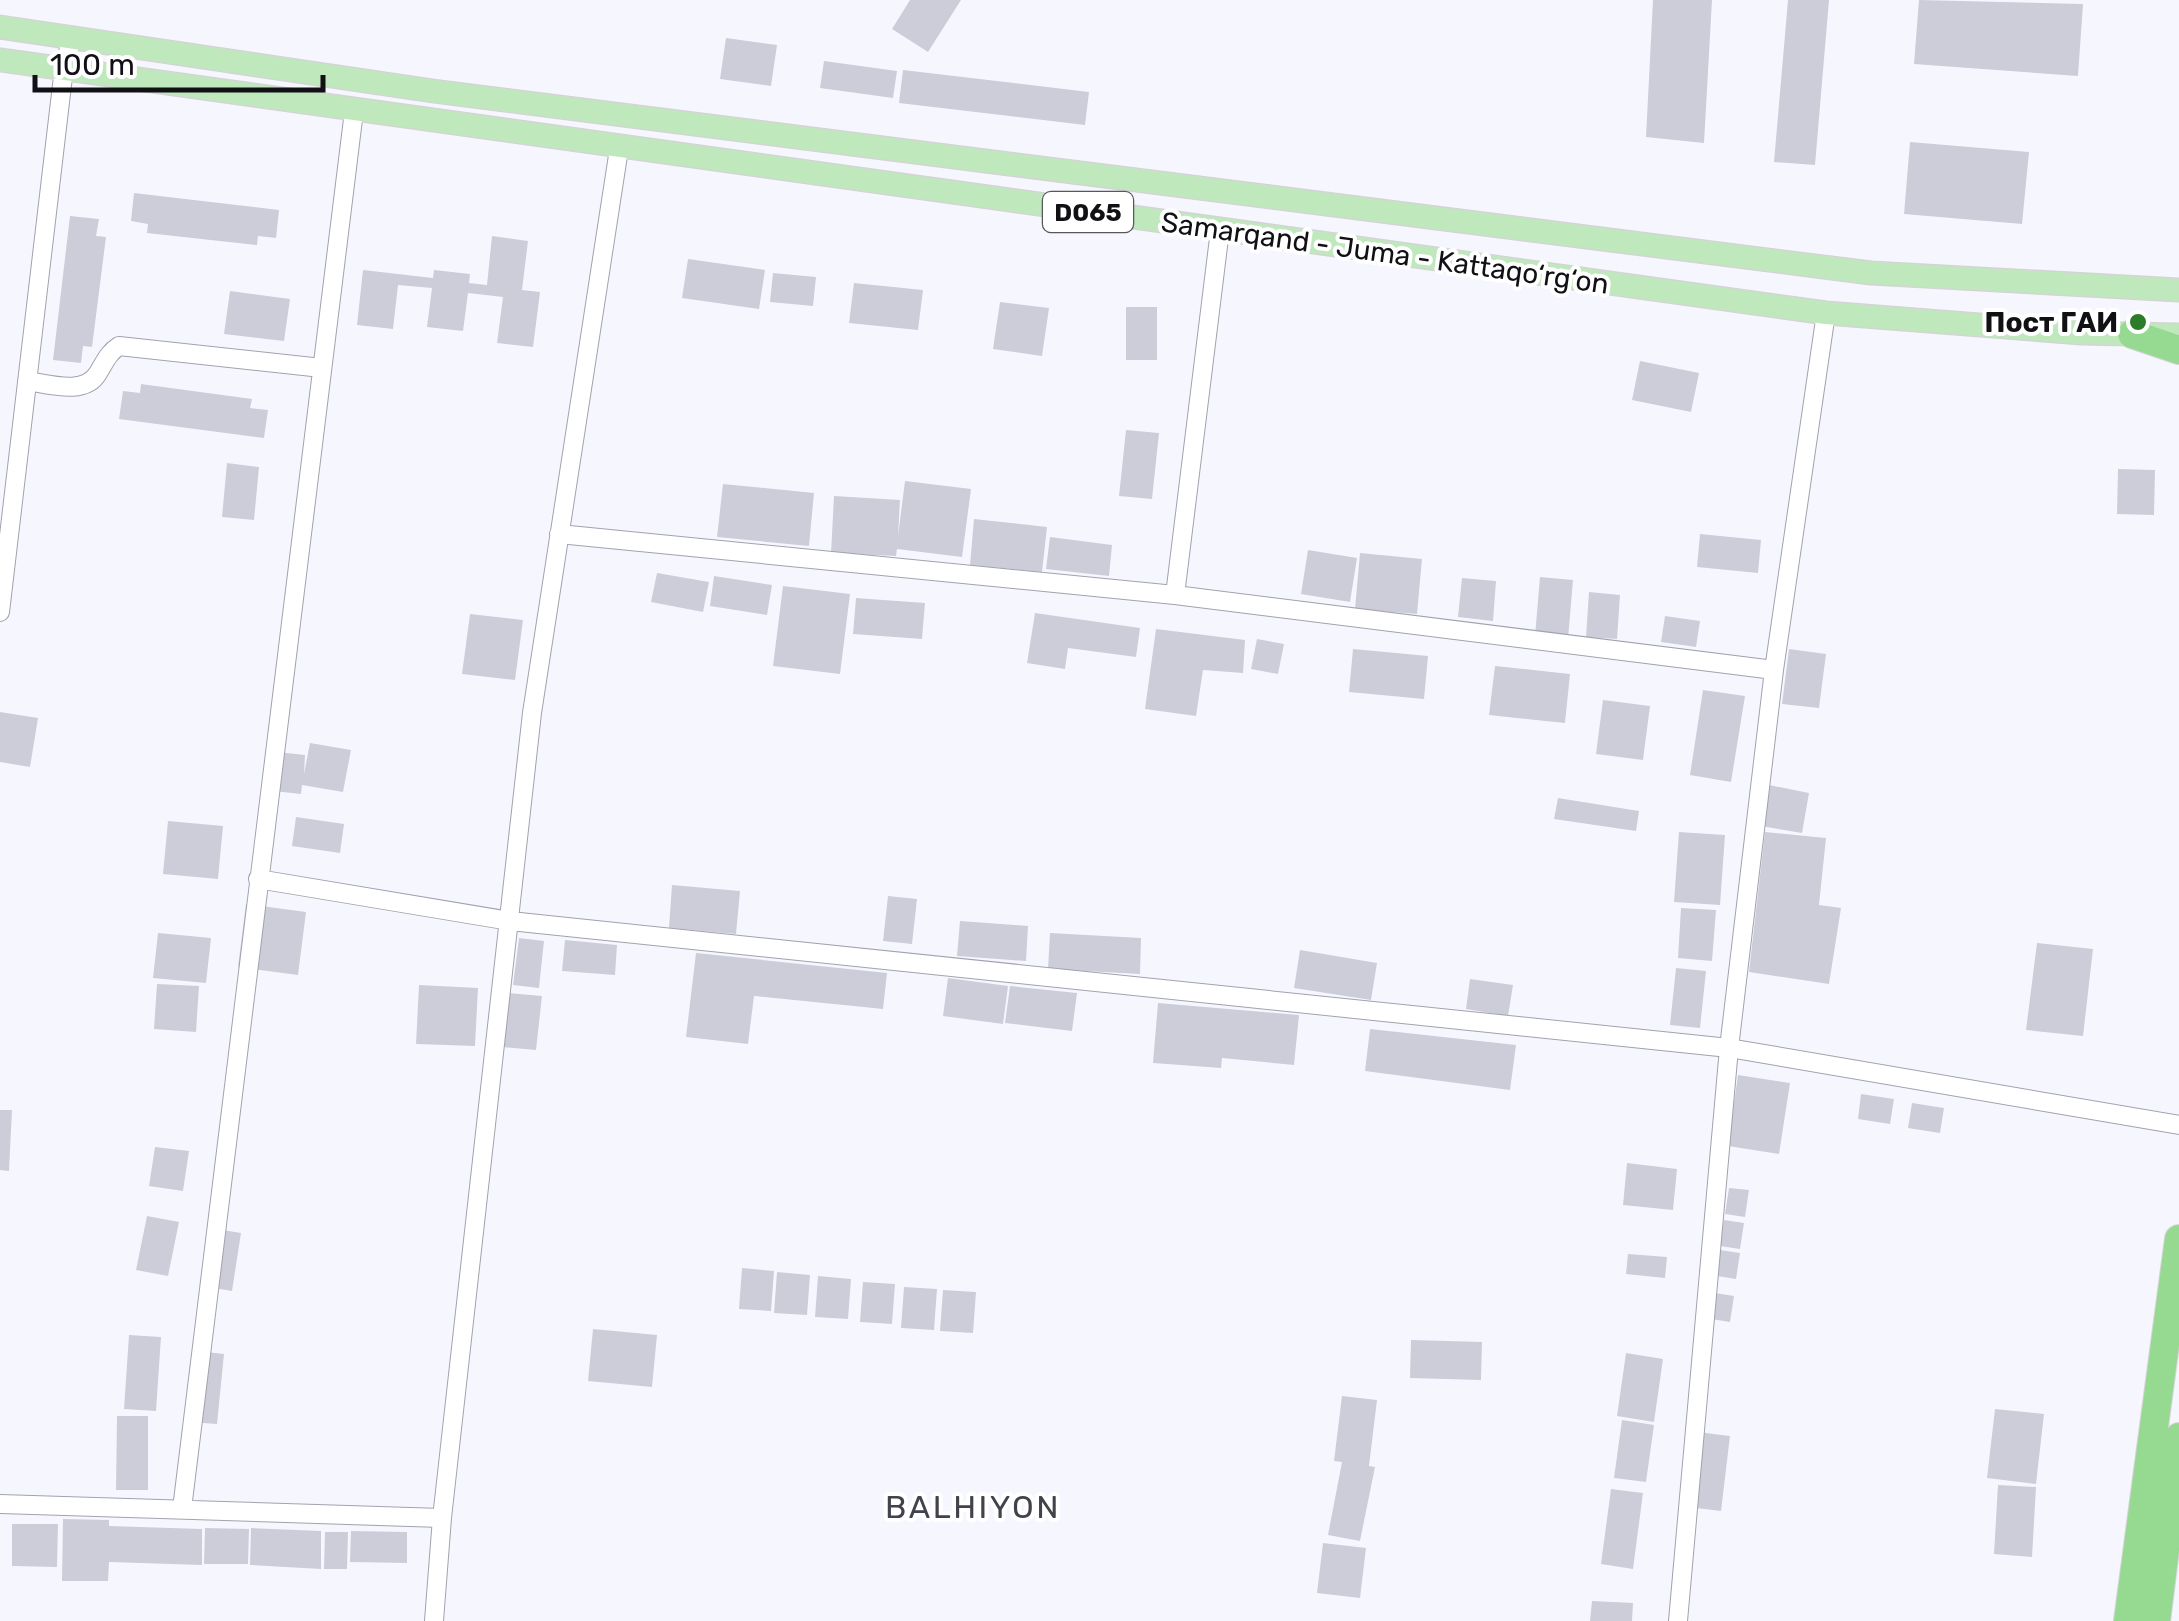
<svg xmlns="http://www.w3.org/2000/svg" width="2179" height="1621" viewBox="0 0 2179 1621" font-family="Rubik,sans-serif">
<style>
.building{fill:#cccdd9}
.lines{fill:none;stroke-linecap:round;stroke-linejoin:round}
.minor-casing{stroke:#a1a2ad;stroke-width:20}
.major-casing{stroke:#d4d4d5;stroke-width:25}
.highway-casing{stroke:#d4d4d5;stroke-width:30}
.minor{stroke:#fff;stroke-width:18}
.major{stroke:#bfe9bc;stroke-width:22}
.highway{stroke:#95da90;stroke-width:28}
.poi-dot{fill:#2b7d29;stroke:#fff;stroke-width:4}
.labels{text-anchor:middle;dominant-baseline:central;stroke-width:8;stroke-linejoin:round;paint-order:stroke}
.shield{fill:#fff;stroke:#58585b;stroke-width:2.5}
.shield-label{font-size:25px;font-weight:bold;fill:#111115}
.street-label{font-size:28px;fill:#111115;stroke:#fff}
.poi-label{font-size:28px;font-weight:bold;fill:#111115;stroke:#fff;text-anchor:end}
.quarter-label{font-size:32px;letter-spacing:2.5px;fill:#41424b;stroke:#fff}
</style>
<rect width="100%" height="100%" fill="#f6f7fe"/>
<path class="building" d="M910 0H961L928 52 892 29Z
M1653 0H1712L1704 143 1646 137Z
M1788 0H1829L1815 165 1774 162Z
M1919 0 2083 4 2078 76 1914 64Z
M726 38 777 45 771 86 720 79Z
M824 61 897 71 893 98 820 88Z
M903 70 1089 92 1085 125 899 103Z
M1910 142 2029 152 2022 224 1904 214Z
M134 193 279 210 276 238 258 236 257 245 147 233 148 224 131 221Z
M70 216 99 219 96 236 106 237 92 347 83 346 81 363 53 360Z
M492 236 528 241 522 290 540 292 533 347 497 343 503 297 468 293 463 331 427 327 432 288 398 285 393 329 357 325 363 270 433 278 434 270 470 274 469 283 487 285Z
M688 259 765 270 759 309 682 298Z
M773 273 816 277 813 306 770 302Z
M854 283 923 290 918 330 849 323Z
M230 291 290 299 284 341 224 334Z
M1000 302 1049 308 1042 356 993 349Z
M1126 307H1157V360H1126Z
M1640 361 1699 373 1691 412 1632 400Z
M141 384 252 399 250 408 268 410 264 438 119 419 123 391 140 393Z
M1126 430 1159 433 1152 499 1119 496Z
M227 463 259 467 254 520 222 517Z
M2118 469 2155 470 2154 515 2117 514Z
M905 481 971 489 962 557 897 549 896 556 831 553 834 496 900 500 898 536Z
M723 484 814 493 809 546 717 537Z
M974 519 1047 527 1042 572 970 565Z
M1700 534 1761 540 1758 573 1697 567Z
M1050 537 1112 545 1109 576 1046 569Z
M1308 550 1357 558 1350 602 1301 594Z
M1360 553 1422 559 1417 614 1355 609Z
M657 573 709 582 703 612 651 602Z
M714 576 772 585 767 615 710 606Z
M1540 577 1573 580 1568 639 1535 636Z
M1462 578 1496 581 1493 621 1458 617Z
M783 586 850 594 840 674 773 666Z
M1589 592 1620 595 1617 639 1586 637Z
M856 598 925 603 922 639 853 634Z
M1035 613 1140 628 1136 657 1068 648 1065 669 1027 663Z
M470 614 523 620 515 680 462 674Z
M1665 616 1700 621 1696 647 1661 642Z
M1156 629 1245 640 1243 673 1203 670 1196 716 1145 709Z
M1257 639 1284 644 1278 674 1251 669Z
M1353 649 1428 656 1424 699 1349 692Z
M1789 649 1826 654 1819 708 1782 704Z
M1495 666 1570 674 1565 723 1489 715Z
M1703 690 1745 696 1731 782 1690 775Z
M1603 700 1650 706 1643 760 1596 754Z
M0 712 38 718 30 767 0 762Z
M310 743 351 750 343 792 302 785 301 794 264 790 268 751 305 755 304 774Z
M1769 785 1809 793 1802 833 1761 826Z
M1558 798 1639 811 1636 831 1554 819Z
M296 817 344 824 340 853 292 846Z
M168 821 223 826 218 879 163 874Z
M1679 832 1725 835 1720 905 1674 902Z
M1765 832 1826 838 1819 905 1841 908 1829 984 1749 972Z
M672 885 740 891 736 934 669 928Z
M888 896 917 899 912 944 883 941Z
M246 904 306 912 298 975 238 967Z
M1681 908 1716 910 1712 961 1678 958Z
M960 921 1028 926 1026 961 957 956Z
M158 933 211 938 206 983 153 978Z
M1050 933 1141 938 1140 974 1048 969Z
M519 938 544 941 539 988 513 985Z
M565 940 617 945 615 975 562 971Z
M2037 943 2093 949 2083 1036 2026 1030Z
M1300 950 1377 963 1371 1000 1294 988Z
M696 953 887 973 883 1009 754 996 748 1044 686 1037Z
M1676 968 1706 971 1700 1028 1670 1025Z
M948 978 1008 986 1003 1024 943 1016Z
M1470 979 1513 985 1508 1016 1466 1009Z
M157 984 199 986 196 1032 154 1029Z
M419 985 478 988 475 1046 416 1044Z
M1010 986 1077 993 1072 1031 1005 1023Z
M508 993 542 996 536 1050 503 1047Z
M1158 1003 1299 1015 1294 1065 1222 1058 1221 1068 1153 1063Z
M1370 1029 1516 1045 1510 1090 1365 1071Z
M1738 1075 1790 1083 1779 1154 1728 1146Z
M1861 1094 1894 1099 1890 1124 1858 1119Z
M1912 1103 1944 1108 1940 1133 1908 1128Z
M0 1110H12L9 1171 0 1170Z
M155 1147 189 1151 183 1191 149 1186Z
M1627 1163 1677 1169 1673 1210 1623 1205Z
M1729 1188 1749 1190 1745 1217 1725 1214Z
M147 1216 179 1222 168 1276 136 1270Z
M1724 1220 1744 1223 1740 1249 1720 1246Z
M210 1228 241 1233 232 1291 201 1286Z
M1720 1250 1740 1253 1736 1279 1717 1276Z
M1628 1254 1667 1257 1665 1278 1626 1274Z
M742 1268 774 1271 771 1311 739 1309Z
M777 1272 810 1275 807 1315 774 1313Z
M818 1276 851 1279 848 1319 815 1317Z
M863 1282 895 1284 892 1324 860 1322Z
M904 1287 937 1289 934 1330 901 1328Z
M943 1290 976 1292 973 1333 940 1331Z
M1715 1293 1734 1296 1730 1322 1711 1319Z
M593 1329 657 1335 652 1387 588 1381Z
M129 1335 161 1337 156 1411 124 1409Z
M1411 1340 1482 1342 1481 1380 1410 1378Z
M198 1351 224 1354 217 1424 190 1422Z
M1626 1353 1663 1359 1654 1422 1617 1416Z
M1342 1396 1377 1400 1369 1466 1375 1467 1360 1541 1328 1535 1342 1462 1334 1461Z
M1995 1409 2044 1414 2036 1484 1987 1478Z
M117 1416H148V1490H116Z
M1622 1420 1654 1425 1646 1482 1614 1478Z
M1698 1432 1730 1436 1721 1511 1688 1507Z
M1998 1485 2036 1487 2032 1557 1994 1554Z
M1611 1489 1643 1493 1633 1569 1601 1564Z
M63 1519 109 1520V1526L202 1529V1565L109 1562 108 1581H62Z
M12 1524H58L57 1567 12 1566Z
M205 1528 249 1529 248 1564H204Z
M251 1528 321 1531V1569L250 1565Z
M351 1531 407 1532V1563L350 1562Z
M325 1532H348L347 1569H324Z
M1323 1543 1366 1548 1360 1598 1317 1593Z
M1592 1601 1633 1603 1632 1621H1590Z"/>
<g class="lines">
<g class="minor-casing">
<path id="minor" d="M27 381C49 384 85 396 98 373 105 362 108 353 119 346L322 368
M559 534 1175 595 1774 670
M1175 595 1220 230
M0 612 64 68 72 37
M258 879 510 921 1729 1048 2179 1125
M0 1504 442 1518 532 713 619 149
M182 1509 354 111
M434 1621 442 1518
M1678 1621 1729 1048 1774 670 1826 313"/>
</g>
<g class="major-casing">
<path id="major" d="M0 27 433 91 1871 273 2179 290
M0 60 1826 313 2082 333 2179 335"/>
</g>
<g class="highway-casing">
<path id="highway" d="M2132 334 2179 350
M2128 1621 2179 1239
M2156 1621 2179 1437"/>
</g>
<use href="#minor" class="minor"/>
<use href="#major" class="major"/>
<use href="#highway" class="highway"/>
</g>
<circle class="poi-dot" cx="2138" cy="322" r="10"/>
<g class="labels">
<rect class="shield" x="1043" y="192" width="90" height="40" rx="8"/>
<g class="shield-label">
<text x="1088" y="212">D065</text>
</g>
<g class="street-label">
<text transform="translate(1385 253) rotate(8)">Samarqand - Juma - Kattaqo‘rg‘on</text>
</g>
<g class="poi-label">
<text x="2118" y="322">Пост ГАИ</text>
</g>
<g class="quarter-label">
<text x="973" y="1507">BALHIYON</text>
</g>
</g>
<path d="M35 75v15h288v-15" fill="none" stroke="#111115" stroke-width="5"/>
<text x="50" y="75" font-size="30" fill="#111115" stroke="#ffffff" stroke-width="8" paint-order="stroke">100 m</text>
</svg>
